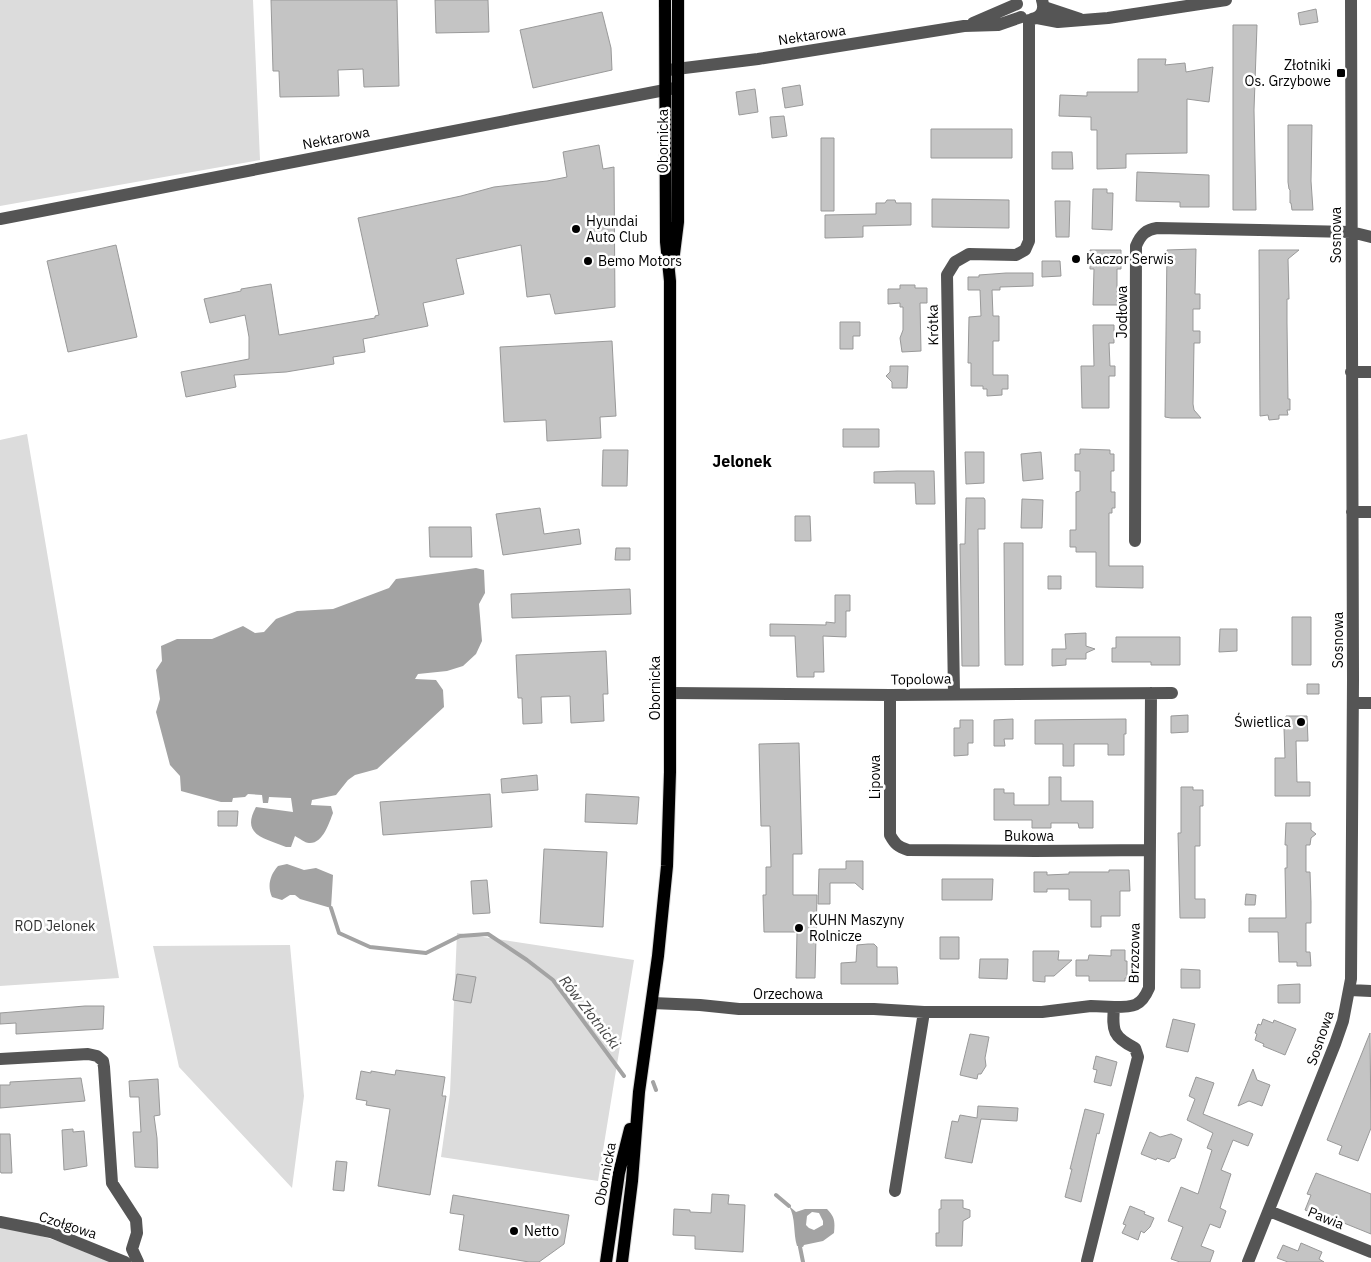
<svg xmlns="http://www.w3.org/2000/svg" width="1371" height="1262" viewBox="0 0 1371 1262" font-family="'IBM Plex Sans',sans-serif">
<style>
.green{fill:#dcdcdc}
.water{fill:#a3a3a3;fill-rule:evenodd}
.lines{fill:none;stroke-linecap:round;stroke-linejoin:round}
.stream{stroke:#a3a3a3;stroke-width:4}
.building{fill:#c4c4c4;stroke:#999}
.major-casing{stroke:#dbdbdb;stroke-width:14}
.minor{stroke:#555;stroke-width:12}
.major{stroke:#000;stroke-width:12}
.poi-dot{fill:#000;stroke:#fff;stroke-width:2}
.labels{text-anchor:middle;dominant-baseline:central;stroke-width:5;stroke-linejoin:round;paint-order:stroke}
.street-label{font-size:14px;fill:#000;stroke:#fff}
.poi-label{font-size:14px;fill:#000;stroke:#fff;text-anchor:start}
.park-label{font-size:14px;fill:#333;stroke:#fff}
.water-label{font-size:15px;font-style:italic;fill:#444;stroke:#fff}
.quarter-label{font-size:16px;font-weight:bold;fill:#000;stroke:#fff}
</style>
<rect width="100%" height="100%" fill="#fff"/>
<path class="green" d="M0 0H253L260 160 0 206Z
M27 434 119 978 0 986V440Z
M457 933 634 960 598 1181 441 1157 450 1093Z
M290 945 304 1096 292 1188 179 1067 153 946Z
M0 1225 12 1227 99 1254 113 1262H0Z"/>
<path class="water" d="M476 568 484 570 485 593 479 604 482 641 476 654 463 666 447 671 418 674 415 679 436 680 443 690 444 707 377 769 355 775 348 780 336 795 312 800 311 805 331 806 333 813C329 823 323 844 309 843 305 843 299 838 295 836L291 847H286C266 838 240 836 256 807L293 812 291 798 269 797 268 803H263L262 795 248 794 245 797 233 798 232 802H221L181 791 180 776 170 765 156 712 160 699 156 670 162 661 161 646 177 639H212L243 626 255 633 264 632 276 619 297 611 333 609 389 588 396 579Z
M287 864 304 870 316 868 333 875 331 908 300 899 295 895H290L282 900 272 897C267 886 270 875 278 866Z
M789 1206 796 1212 805 1209H827C835 1217 835 1222 834 1233L823 1241 804 1245 803 1247 797 1246C793 1233 796 1218 789 1206ZM812 1212 819 1213 823 1221V1225L814 1230 809 1228 806 1225 807 1216Z"/>
<g class="lines">
<path class="stream" d="M331 908 339 933 370 947 426 953 460 936 488 934 527 960 553 980 624 1076
M653 1082 656 1090
M776 1195 789 1206
M800 1247 803 1262"/>
</g>
<path class="building" d="M271 0H397L399 86 364 87 363 69 338 70 339 96 280 97 279 71H273Z
M435 0H488L489 32 436 33Z
M1316 9 1318 22 1300 25 1298 13Z
M602 12 611 48 612 70 533 88 520 30Z
M1233 25H1257L1254 110 1256 210H1233Z
M1138 59H1166L1165 65 1185 63 1186 72 1213 67 1209 102 1187 99V153L1126 154V168L1097 169V130H1091V117L1059 116 1060 95 1087 96V92H1138Z
M800 85 803 105 785 108 782 88Z
M755 89 758 112 739 115 736 92Z
M784 116 787 136 772 138 770 117Z
M1288 125H1312L1311 181 1313 210H1292L1291 203H1290V190L1289 189 1288 182Z
M931 129H1012V158H931Z
M821 138H834V211H821Z
M599 145 603 169 614 167 615 307 555 314 550 294 527 297 521 245 456 259 464 294 423 303 428 326 363 339 365 352 333 357 334 364 286 372 234 375 236 387 186 397 181 372 249 359V337L245 315 210 323 204 299 241 291V289L271 284 279 335 375 318V316L379 315 358 218 461 196 494 187 547 181 567 177 563 152Z
M1052 152H1072L1073 169H1052Z
M1137 172 1209 175V207H1180V202L1136 201Z
M1093 189H1107V193H1113L1112 230 1092 229Z
M932 199 1009 200V228L932 227Z
M887 200H895L896 203H911V225L863 226V237L825 238V215L876 214V203H885Z
M1055 201H1070L1069 237H1056Z
M116 245 137 337 68 352 47 261Z
M1196 249 1195 294H1200V309H1193V331H1200V343H1194L1193 404 1194 410 1201 418H1171L1165 417 1167 250Z
M1090 250H1121V269H1117V305H1093L1094 269H1090Z
M1259 250H1299L1288 259 1289 299H1287V323L1288 399H1290V410H1287L1288 415H1279V419L1269 420 1268 415 1260 416Z
M1042 261H1060L1061 276 1042 277Z
M1006 273H1033V286L1000 287V290H992L993 316H999V341H993V375H1008V389H1002V395L987 396V389H983V386H971V363H968L969 317 981 316 980 290H968V277H979V275Z
M900 285H915V288H927V303H920L921 351 902 352 900 338 903 330V307H900V303L888 304V289H900Z
M840 322H860V336H853V349H840Z
M1093 325H1114V343H1109L1110 366H1115V376H1109V408H1082L1081 366H1094Z
M612 341 616 416 600 417 601 438 547 441 546 420 504 422 500 347Z
M890 366H908L907 388H892V382L886 376 890 372Z
M843 429H879V447H843Z
M1080 449 1110 450V454H1114V471H1111V492H1115V508H1112V513H1109V566H1143V588L1096 587V552H1076V547H1070V530H1076V492L1080 491V471H1075V454H1080Z
M603 450H628L627 486H602Z
M965 452H984V483L966 484Z
M1041 452 1043 479 1023 481 1021 454Z
M897 471H934L935 504H916L915 483H874V472Z
M966 498H984L985 500V529H978L979 666H962L960 544H965Z
M1022 499 1043 500 1042 528H1021Z
M540 508 544 534 579 529 581 544 503 555 496 514Z
M795 516H810L811 541H795Z
M429 527H471L472 557H430Z
M1004 543H1023V665H1005Z
M616 548H630V560H615Z
M1048 576H1061V589H1048Z
M630 589 631 614 512 618 511 594Z
M835 595H850V611H846V637L823 636 824 672H814V677H797L795 636H770V624L826 625V622L835 623Z
M1292 617H1311V665H1292Z
M1220 629H1237V651L1219 652Z
M1086 633V646L1095 649 1086 653V659H1066V665L1052 666V649H1066L1065 634Z
M1116 637H1180V665H1151V662H1112V648H1116Z
M606 651 608 694H603L604 721 571 723 570 696 541 697 542 723 523 724 522 698H518L516 655Z
M1307 684H1319V694H1307Z
M1188 715V732L1171 733V716Z
M1286 716H1307L1308 741H1296L1297 782H1310V796H1275V758H1285L1284 728H1286Z
M1013 719V739H1004L1005 746H994V720Z
M1126 719V734H1124V755H1108V744H1074V766H1063V744H1035V720Z
M960 720H973V743H968V755L954 756V728H960Z
M799 743 802 854H793V895H817L815 978H796L797 932H764L763 895H766V867H771L770 826H761L759 744Z
M537 775 538 790 502 793 501 779Z
M1049 777H1061V801H1093V828H1079L1078 823H1051V828H1032V820H994V789H1004V793H1014V805H1049Z
M1181 787H1193V790H1203V806H1200V846H1195V899H1205V918H1180L1178 833H1181Z
M490 794 492 827 383 835 380 802Z
M586 794 639 797 637 824 585 822Z
M218 811H238L237 826H218Z
M1286 823H1311V830L1316 834 1311 838 1310 845H1306V872H1310L1311 902V923H1306V952H1310L1311 966H1297V962H1279L1278 932H1249V918H1286L1285 868H1287V845H1285Z
M544 849 607 852 603 927 540 923Z
M846 861H863V890L855 883H830V904H818L819 869H846Z
M1109 870H1129L1130 891H1120V916H1101V927H1091V900H1069V889H1047V892H1034V872H1047V875L1069 874V872H1109Z
M942 879H993L992 900H942Z
M487 880 490 913 473 914 471 881Z
M1246 894 1256 895 1255 905H1245Z
M940 937H959V959H940Z
M868 944H874L877 947V967H897L898 984H841V963L856 962 857 945Z
M1111 950H1125V961H1127V978H1125V981H1089V976H1076V960H1088L1089 955 1111 956Z
M1033 951H1059L1058 960H1072L1054 976H1045V982L1033 981Z
M980 959H1008L1007 979 979 978Z
M1181 969 1200 970V988H1181Z
M457 974 476 977 471 1003 453 1000Z
M1300 984V1003H1278V985Z
M85 1006H104L103 1029 16 1034V1023L0 1024V1013Z
M1173 1019 1195 1024 1188 1052 1166 1047Z
M1263 1019 1273 1023 1274 1020 1296 1029 1285 1055 1263 1046 1264 1044 1255 1040 1257 1034 1255 1033 1258 1024 1261 1025Z
M1370 1033 1371 1128 1358 1161 1339 1154 1342 1146 1327 1140Z
M970 1034 989 1037 985 1058 986 1066 981 1074H978L977 1079 960 1075Z
M1096 1056 1117 1062 1111 1086 1094 1082 1097 1070 1093 1069Z
M1253 1069 1257 1080 1270 1085 1262 1106 1249 1101 1238 1106Z
M396 1070 445 1077 442 1096H446L430 1195 378 1186 390 1109 366 1105 367 1101 356 1099 361 1071 371 1073V1071L395 1075Z
M1196 1077 1214 1083 1203 1114 1253 1134 1248 1146 1233 1140 1221 1170 1231 1174 1220 1208 1226 1211 1220 1228 1210 1224 1201 1246 1214 1251 1210 1262H1180L1171 1259 1183 1227 1168 1221 1181 1187 1198 1194 1212 1150 1207 1148 1213 1133 1187 1120 1195 1099 1189 1096Z
M81 1078 85 1101 0 1108V1085H10V1082Z
M158 1079 160 1115 154 1116 157 1138 158 1168 135 1167 133 1132H141L139 1097H130L129 1081Z
M978 1106 1018 1108 1017 1121 981 1119 972 1163 945 1158 952 1121 958 1122 960 1115 977 1118Z
M1085 1109 1104 1114 1099 1134 1097 1133 1081 1202 1065 1197 1072 1169H1070Z
M73 1129V1132L84 1131 87 1166 64 1170 62 1130Z
M1150 1132 1160 1137 1171 1134 1182 1139 1175 1158 1171 1159 1169 1162 1157 1158 1156 1160 1141 1154Z
M0 1134H10L12 1173H1L0 1171Z
M336 1161 347 1162 344 1191 333 1190Z
M1316 1173 1371 1194V1234L1334 1219 1333 1221 1305 1210 1311 1195 1307 1194Z
M712 1194 729 1195 728 1204 745 1205 743 1252 695 1249V1236L673 1235 674 1209 690 1210V1212L711 1213Z
M453 1195 569 1215 564 1244 539 1262H529L459 1250 464 1215 450 1213Z
M941 1200H963V1208L970 1210V1217L963 1221 962 1246H936V1233H939V1209H941Z
M1130 1206 1145 1212 1144 1214 1154 1218 1150 1227 1144 1233 1141 1231 1138 1240 1122 1233 1126 1225 1123 1224Z
M1301 1243 1322 1252 1319 1259 1324 1262H1288L1277 1258 1283 1245 1298 1251Z"/>
<g class="lines">
<g class="major-casing">
<path id="major" d="M673 262 678 222V0
M606 1262 619 1173 630 1129
M622 1262 632 1181 639 1092 658 956 667 866 670 772V281L666 242 665 0"/>
</g>
<path class="minor" d="M1044 7 1080 19
M1037 18 1058 22 1108 18 1226 0
M1032 19C1042 17 1045 9 1042 0
M973 23 1017 4
M668 70 758 59 964 26 998 25 1021 17
M0 219 675 88
M1351 372H1371
M1352 512H1371
M1135 541 1136 246C1141 234 1146 230 1157 228L1351 232 1371 237
M670 693 890 695 1172 693
M954 693 947 275 955 262 969 254 1016 255 1025 250 1029 241V20
M890 695V835C895 844 898 847 908 850L1035 851 1150 850
M1353 703H1371
M1350 990 1371 991
M652 1003 700 1005 739 1009H874L924 1012H1042L1091 1006 1114 1007
M0 1059 88 1054 97 1056 103 1061 104 1067 112 1183 136 1220 137 1233 132 1249 138 1262
M895 1191 924 1012
M1269 1211 1371 1252
M0 1222 51 1232 125 1262
M1087 1261 1138 1057 1135 1048C1113 1037 1112 1031 1114 1007 1133 1007 1141 1007 1149 988L1151 693
M1248 1262 1335 1044 1343 1021 1351 979 1353 680 1351 0"/>
<use href="#major" class="major"/>
</g>
<g class="poi-dot">
<rect x="1336" y="68" width="10" height="10" rx="2.5"/>
<circle cx="576" cy="229" r="5"/>
<circle cx="1076" cy="259" r="5"/>
<circle cx="588" cy="261" r="5"/>
<circle cx="1301" cy="722" r="5"/>
<circle cx="799" cy="928" r="5"/>
<circle cx="514" cy="1231" r="5"/>
</g>
<g class="labels">
<g class="street-label">
<text transform="translate(812 35) rotate(-9)">Nektarowa</text>
<text transform="translate(336 138) rotate(-11)">Nektarowa</text>
<text transform="translate(663 141) rotate(-90)">Obornicka</text>
<text transform="translate(1336 235) rotate(-90)">Sosnowa</text>
<text transform="translate(1122 312) rotate(-90)">Jodłowa</text>
<text transform="translate(933 325) rotate(-91)">Krótka</text>
<text transform="translate(1338 640) rotate(-90)">Sosnowa</text>
<text transform="translate(921 679) rotate(-1)">Topolowa</text>
<text transform="translate(655 688) rotate(-90)">Obornicka</text>
<text transform="translate(875 777) rotate(-90)">Lipowa</text>
<text x="1029" y="836">Bukowa</text>
<text transform="translate(1134 953) rotate(-89)">Brzozowa</text>
<text x="788" y="994">Orzechowa</text>
<text transform="translate(1320 1038) rotate(-71)">Sosnowa</text>
<text transform="translate(605 1174) rotate(-79)">Obornicka</text>
<text transform="translate(1326 1218) rotate(22)">Pawia</text>
<text transform="translate(68 1225) rotate(18)">Czołgowa</text>
</g>
<g class="poi-label">
<text x="1331" y="65" text-anchor="end">Złotniki<tspan x="1331" dy="16">Os. Grzybowe</tspan></text>
<text x="586" y="221">Hyundai<tspan x="586" dy="16">Auto Club</tspan></text>
<text x="1086" y="259">Kaczor Serwis</text>
<text x="598" y="261">Bemo Motors</text>
<text x="1291" y="722" text-anchor="end">Świetlica</text>
<text x="809" y="920">KUHN Maszyny<tspan x="809" dy="16">Rolnicze</tspan></text>
<text x="524" y="1231">Netto</text>
</g>
<g class="park-label">
<text x="55" y="926">ROD Jelonek</text>
</g>
<g class="water-label">
<text transform="translate(590 1012) rotate(52)">Rów Złotnicki</text>
</g>
<g class="quarter-label">
<text x="742" y="461">Jelonek</text>
</g>
</g>
</svg>
